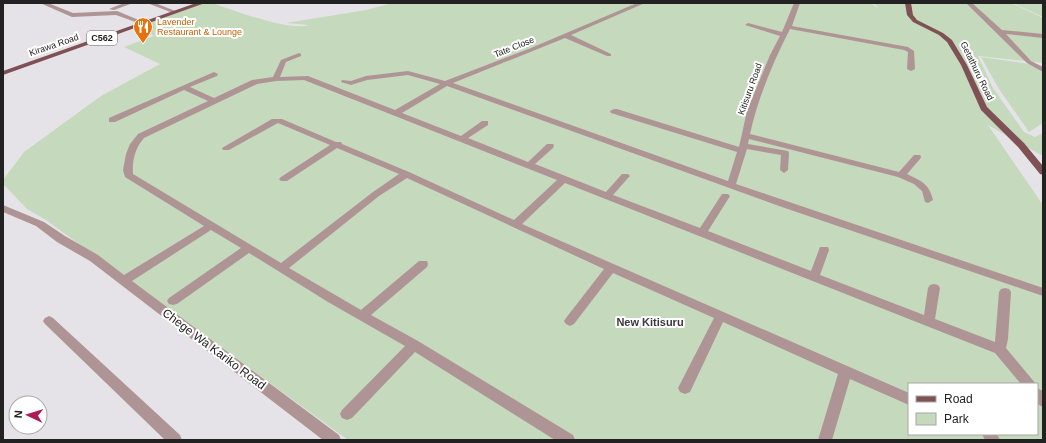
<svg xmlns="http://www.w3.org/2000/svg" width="1046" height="443" viewBox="0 0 1046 443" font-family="Helvetica,sans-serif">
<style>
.green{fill:#c5d9bc;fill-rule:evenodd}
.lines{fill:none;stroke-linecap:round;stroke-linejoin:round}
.minor{fill:#af9495;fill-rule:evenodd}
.major{fill:#7f5154;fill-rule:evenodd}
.labels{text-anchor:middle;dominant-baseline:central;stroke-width:4;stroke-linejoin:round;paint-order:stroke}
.far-food-label{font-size:9px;fill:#c56008;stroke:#fff;text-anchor:start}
.shield{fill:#fff;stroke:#646465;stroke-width:1}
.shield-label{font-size:9px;font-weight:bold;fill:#222223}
.far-street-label{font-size:9px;fill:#222223;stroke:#fff}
.neighbourhood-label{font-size:11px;font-weight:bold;fill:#3a383b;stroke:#fff}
.near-street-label{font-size:12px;fill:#222223;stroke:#fff}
</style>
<rect width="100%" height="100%" fill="#e5e3e7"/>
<path class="green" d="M204 3H212C233 10 290 32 309 25L286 23 366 10 393 3H870L880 9 873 3H1011L1043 18V63L978 56 993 88 1024 132 1035 137 1043 133V156L988 125 1043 205V440H348L46 220 27 209 3 184V180L24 152 101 96 160 64 124 47 154 36 139 26ZM909 384H1037V434H909Z
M1013 3H1043V17Z
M981 57 1043 66V123L1029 132 999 89Z"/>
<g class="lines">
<path class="minor" d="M40 3H48L73 13 117 11 146 23 141 24 116 15 72 17Z
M124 3H133L114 10 109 9Z
M147 3H155L178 12 173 13Z
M637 3H645L571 35 611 54V56H607L565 38 453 83 728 181 737 152 611 113 610 111 614 109H617L739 147 747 111 770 55 780 36 745 25 748 23 782 32 794 3H800L792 26 908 47 914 51 915 69 911 71 907 69 908 52 904 50 790 29C773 62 758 98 750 134L899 172 914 155H920L921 157 920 159 907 174C921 181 929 183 933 200L928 203 925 202 922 191 914 184 898 177 749 139 748 144 788 151 789 153 788 170 784 173 780 170 781 155 747 149 736 184 1043 288V296L779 206 447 86 402 113 461 136 482 121H488V125L468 138 528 162 547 144H553L554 146 553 148 535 164 606 192 622 174H628L630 176 628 178 613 195 700 228 722 194H728L730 196 708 231 811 271 820 247H828L829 250 820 275 924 315 928 288 930 285 934 284 938 285 940 288 935 319 995 342 999 292 1001 289 1005 288 1009 289 1011 292 1008 339 1006 348 1036 384H1021L995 353 565 183 522 224 909 393V405L850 379 832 440H818L838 374 723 322 690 392 685 394 680 392 678 388 714 318 613 273 574 324 570 326 566 324 564 321 566 318 604 269 407 178 379 196 289 268 361 310 419 261H427L428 264 427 267 371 315 418 341 573 435 575 440H555L415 352 352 418 347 420 342 418 340 414 342 410 405 346 328 302 249 253 177 304 173 305 169 304 167 301 169 298 241 248 211 230 132 281 339 435 341 440H323L90 261 57 242 36 226 3 212V205L44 222 65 236 98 255 124 275 204 226 125 177 123 170 126 154 130 144 138 134 208 101 184 90 115 122H109V118L214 72 218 74 217 76 190 87 214 98 252 80 273 77 281 60 299 53 301 54V56L286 62 280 77 308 76 395 110 440 84 408 75 367 80 351 85 341 82 342 80 351 81 366 76 408 71 445 81 531 48ZM304 80 557 180 514 220 409 172 342 144 341 142H336L282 119H272L222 148 223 150H229L278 123 330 145 281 177 279 179 281 181H287L337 148 399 174 373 192 281 263 133 174C132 161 135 148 144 138L257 84 276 81Z
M966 3H972L1002 30 1043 34V38L1006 34 1031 61 1043 67V72L1027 63Z
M49 316 53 318 180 435 182 440H165L45 324 43 321 45 318Z
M1037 388 1043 391V407L1037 404Z
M982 434H997L1000 440H985Z"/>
<path class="major" d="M196 3H205L3 75V71Z
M905 3H911L913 15 917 20 943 33 952 40 967 65 987 107 1024 143 1043 166V175L1040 174 1018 147 981 110 961 65 947 42 939 35 913 22 907 15Z"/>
</g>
<defs>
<g id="restaurant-pin" transform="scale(1)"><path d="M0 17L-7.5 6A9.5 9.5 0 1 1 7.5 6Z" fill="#e8710a" stroke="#fff"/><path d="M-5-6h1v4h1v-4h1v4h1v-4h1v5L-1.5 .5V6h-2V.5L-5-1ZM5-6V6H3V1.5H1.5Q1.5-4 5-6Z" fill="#fff"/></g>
</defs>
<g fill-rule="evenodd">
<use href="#restaurant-pin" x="143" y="27"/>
</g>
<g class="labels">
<g class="far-food-label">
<text x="157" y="22">Lavender<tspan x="157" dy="10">Restaurant &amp; Lounge</tspan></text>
</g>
<rect class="shield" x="87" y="31" width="30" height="14" rx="3"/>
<g class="shield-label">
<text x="102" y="38">C562</text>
</g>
<g class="far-street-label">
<text transform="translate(54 45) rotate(-19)">Kirawa Road</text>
<text transform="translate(514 47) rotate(-22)">Tate Close</text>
<text transform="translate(977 71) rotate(64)">Getathuru Road</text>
<text transform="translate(750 89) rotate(-70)">Kitisuru Road</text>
</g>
<g class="neighbourhood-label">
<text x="650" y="322">New Kitisuru</text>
</g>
<g class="near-street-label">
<text transform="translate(214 349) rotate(37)">Chege Wa Kariko Road</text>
</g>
</g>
<rect width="1046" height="443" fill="none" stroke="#222223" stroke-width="8"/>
<rect x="908" y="383" width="130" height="52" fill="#ffffff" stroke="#a7a7a7"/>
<rect x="916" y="396" width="20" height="6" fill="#7f5154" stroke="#a7a7a7"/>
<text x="944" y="403" font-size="12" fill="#222223">Road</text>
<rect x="916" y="413" width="20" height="12" fill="#c5d9bc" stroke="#a7a7a7"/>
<text x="944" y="423" font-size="12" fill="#222223">Park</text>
<g transform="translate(28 415) rotate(274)"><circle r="19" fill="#ffffff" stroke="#a7a7a7"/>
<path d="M0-3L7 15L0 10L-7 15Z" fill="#ad1c53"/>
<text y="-6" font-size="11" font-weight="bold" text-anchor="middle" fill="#222223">N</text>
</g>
</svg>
